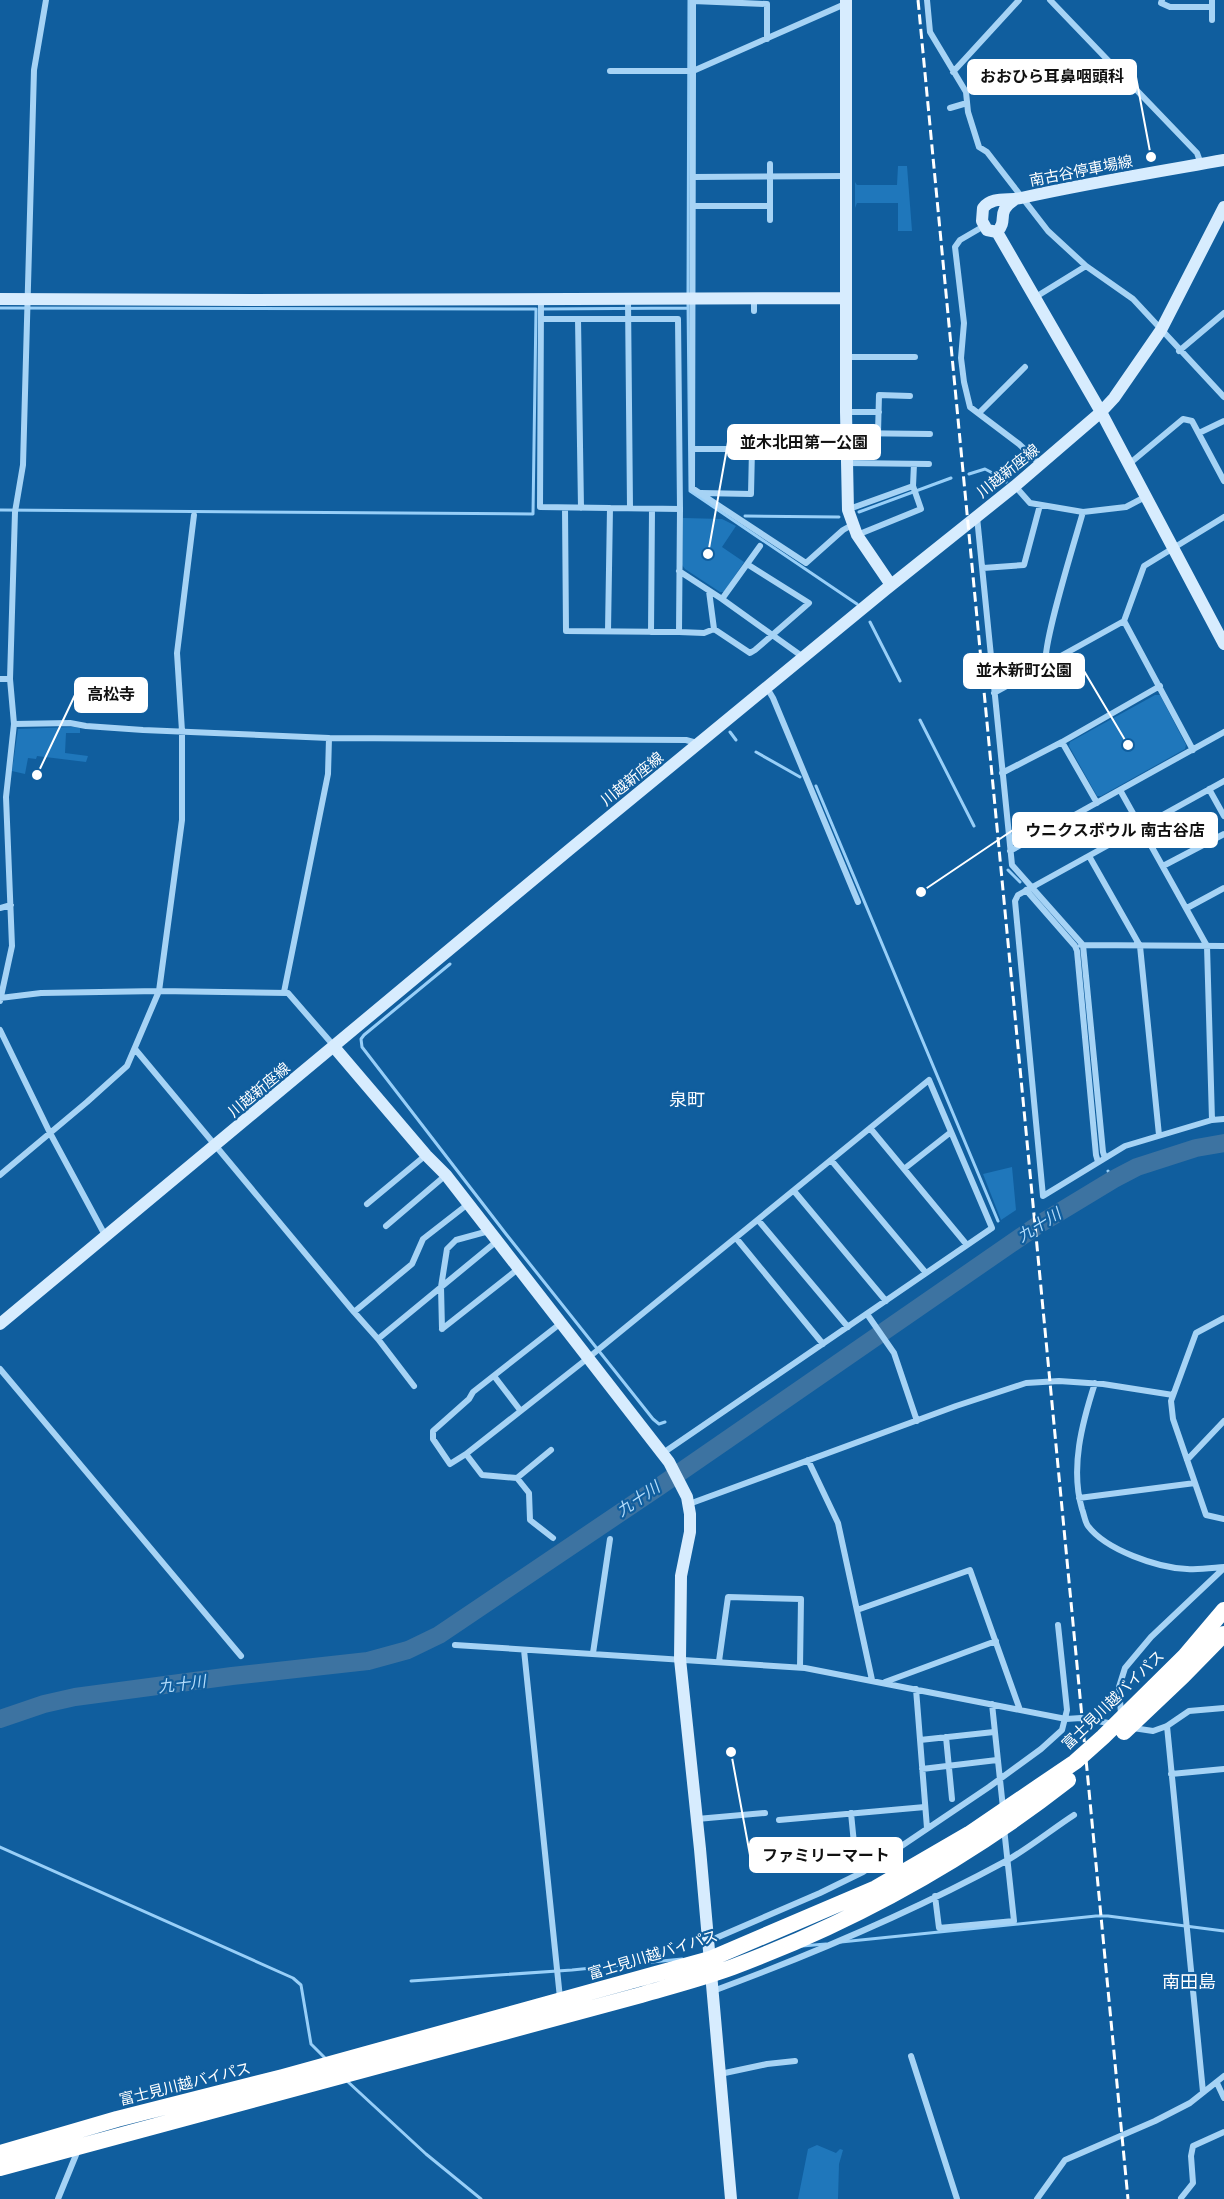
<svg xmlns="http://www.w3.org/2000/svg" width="1224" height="2199" viewBox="0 0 1224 2199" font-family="Figtree,'Noto Sans JP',sans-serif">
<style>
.green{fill:#1f77bb}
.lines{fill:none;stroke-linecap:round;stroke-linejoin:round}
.stream{stroke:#98cff8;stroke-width:3}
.river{stroke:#3d73a1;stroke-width:18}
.street{stroke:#a6d3f5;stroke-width:6}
.secondary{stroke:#d7ecfe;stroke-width:12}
.highway{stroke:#fff;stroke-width:16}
.rail{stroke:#fff;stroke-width:3;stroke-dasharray:10 4.5;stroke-linecap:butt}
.labels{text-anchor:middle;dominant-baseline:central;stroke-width:4.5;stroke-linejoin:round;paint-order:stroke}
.street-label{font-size:15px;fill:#fff;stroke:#105e9e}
.water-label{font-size:16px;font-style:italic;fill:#b3dcfb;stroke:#105e9e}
.quarter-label{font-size:18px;fill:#fff;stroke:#105e9e}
.leader{fill:none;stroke:#fff;stroke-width:2}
.callout-dot{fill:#fff;stroke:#105e9e;stroke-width:2}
.callout{fill:#fff;stroke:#fff;stroke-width:2}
.callout-label{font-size:16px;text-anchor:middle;font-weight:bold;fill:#111}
</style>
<rect width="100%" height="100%" fill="#105e9e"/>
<path class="green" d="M898 166H907L912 231H898V203H857L855 208V182L857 185H897Z
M683 518 722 519 736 526 722 547 744 562 724 592H720L685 569 682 565Z
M1155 695H1160L1186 745 1185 749 1101 796H1097L1069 746 1070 742Z
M74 727 80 728V733H66L65 753 88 756 86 762 37 756 36 759 28 758 25 774 12 771 18 729Z
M1012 1167 1016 1210 1001 1220 983 1174Z
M817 2145 836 2153 840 2149 843 2150 839 2164 838 2199H798L808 2149Z"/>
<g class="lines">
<path class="stream" d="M688 295 689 0
M688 302 690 491 857 604
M0 308 536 309
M543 309 688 308
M969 474 985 469 1000 477 1006 482
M0 510 533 514 536 309
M859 512 951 478
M745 516 839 517
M870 622 900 681
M920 720 974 826
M730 732 736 740
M756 752 800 777
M816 786 998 1221
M1008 870 1020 882
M450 964 364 1035 361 1039 362 1047 506 1234 653 1419 659 1424 665 1422
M1108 1171 1112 1179
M0 1847 293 1978 301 1985 311 2044 326 2059
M841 1942 1096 1916H1108L1224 1931
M802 1946 826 1944
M411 1981 572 1970 682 1959
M347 2081 426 2154 481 2199"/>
<path class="river" d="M0 1719 44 1704 75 1697 232 1676 368 1661 408 1650 439 1635 660 1486 1038 1225 1114 1179 1137 1167 1196 1148 1224 1143"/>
<path class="street" d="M927 0 930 32 966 92 968 112 979 147 987 152 1048 231 1086 266 1133 299 1224 397
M1050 0 1197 153 1201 164
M1162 0 1161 3 1170 7H1212
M693 1 767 4V39
M845 4 693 71 692 488 806 563 843 530 852 525
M1212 20V0
M610 71H693V0
M953 72 1019 0
M950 108 967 103
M693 177 846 176
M693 206H770
M770 220V164
M984 226 960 240 955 247 964 323 961 358 964 382 970 407 1019 444 1040 464
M1034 298 1086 266
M541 300 540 507 680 509
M628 300 630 508
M754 311V299
M541 319H678L680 509 679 632 566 631 565 508
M578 319 581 508
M1179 351 1224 313
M847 357H915
M846 412H879
M979 413 1025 367
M847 433 930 434
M878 433 879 395 910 396
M1199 433 1224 421
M692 449H752L751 494 701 493
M847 463 929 464
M1129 464 1183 419 1192 421 1224 481
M1015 486 1030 503 1083 512 1126 507 1145 497
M849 509 913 486
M977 517 1012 865 1083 945 1103 1152 1105 1158
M857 535 921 509 913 486 914 464
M983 568 1024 565 1040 505
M679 571 722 599 803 657
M709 591 714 629 750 653 755 650 809 603 747 564
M722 599 760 546
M1124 621 1193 750
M608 631 610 508
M651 632 652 509
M679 632 704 633 714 629
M1046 665C1041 648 1076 537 1083 512
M0 679H10
M767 688 773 698 858 902
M994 693 1124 621 1144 566 1224 517
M14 724 70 723 86 726 143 730 329 738
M1062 742 1097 803
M1002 773 1062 742 1160 686
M1224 781 1018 895 1015 901 1043 1196 1125 1146 1212 1120 1224 1119
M1209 789 1224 816
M1120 790 1207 946 1212 1120
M1010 851 1224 732
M1089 856 1140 946 1159 1135
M1163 866 1224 834
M1026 890 1075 946 1077 951 1096 1155 1098 1162
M0 908 11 905
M1187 908 1224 888
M1081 945 1224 946
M284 992 328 774 329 738 686 740 697 743
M0 998 41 993 159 991 182 820V731L177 653 194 515
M0 1001 12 946 6 797 14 724 10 679 15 512 23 465 34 70 46 0
M0 1030 50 1133 106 1237
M135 1049 354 1312
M870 1128 967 1245
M831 1160 926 1273
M904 1169 951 1132
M0 1175 87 1102 127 1066 159 991 288 993 334 1046
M794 1191 886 1301
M367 1204 426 1155
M758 1220 848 1327
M386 1226 446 1175
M736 1238 823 1344
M867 1314 894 1353 917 1421
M1224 1318 1196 1333 1171 1401 1173 1419 1206 1515 1224 1519
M442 1329 441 1287 447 1249 456 1240 489 1231
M442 1329 518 1269
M378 1339 497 1241
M0 1369 241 1656
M494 1376 520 1410
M1095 1383C1082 1423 1070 1468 1082 1509 1084 1514 1085 1522 1088 1526 1106 1550 1158 1568 1187 1569 1199 1570 1212 1568 1224 1567
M414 1386 378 1339 354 1312 412 1264 423 1239 468 1204
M551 1450 517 1478 482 1475 466 1454 588 1358 929 1080 992 1228 663 1453
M466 1454 450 1464 433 1439V1431L469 1399 473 1392 561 1323
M808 1460 838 1523 872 1680
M1187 1460 1224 1421
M517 1478 529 1493 530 1520 553 1538
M1079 1498 1195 1483
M689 1504 956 1406 1026 1383 1059 1381 1103 1384 1173 1395
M857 1610 970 1570 1020 1710
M455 1645 805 1668 1066 1719 1081 1718 1114 1724
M524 1650 560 1998
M593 1653 610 1539
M719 1661 728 1597 801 1599 800 1667
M885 1682 996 1641
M916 1689 927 1828
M992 1704 1003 1808
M1121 1714 1119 1687 1125 1668 1151 1637 1224 1568
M1167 1726 1203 2092
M1133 1728 1153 1731 1167 1726 1189 1711 1224 1708
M946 1737 952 1799
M920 1740 994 1732
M922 1769 997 1760
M1171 1774 1224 1769
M851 1813 857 1874
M697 1819 765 1813
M779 1820 925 1807
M935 1896 939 1928 1014 1921 1004 1828
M709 1941 820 1893 863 1872 989 1787 1041 1749 1062 1730 1067 1710 1058 1625
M713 1991C813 1954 912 1912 1006 1861 1029 1848 1051 1830 1074 1815
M911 2056 957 2199
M720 2074 767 2064 795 2061
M1217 2083 1224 2098
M1181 2198 1193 2183 1191 2156 1193 2146 1224 2132
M58 2199 78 2150
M1037 2199 1065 2160 1155 2121 1190 2103 1224 2076"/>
<path class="secondary" d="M846 0V412L848 510 857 535 891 585
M997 232 1101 412 1224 644
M997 232 987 230 982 221 983 208C992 196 1009 201 1021 198 1088 183 1156 172 1224 160
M997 232C1009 219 995 213 1014 200
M0 299 251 300 846 298
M334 1047 426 1155 446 1175 669 1462 687 1497 690 1514V1532L681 1576 680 1659 700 1849 731 2199
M0 1324 569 850 885 590 1015 486 1101 412 1114 398 1161 330 1224 207"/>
<path class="highway" d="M1124 1732 1183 1676 1224 1634
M0 2153 117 2119 283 2077 710 1959 876 1888 969 1834 1075 1762 1103 1737 1185 1656 1224 1610
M0 2168 641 1995C672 1986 703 1978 733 1967 853 1922 967 1859 1068 1780"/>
<path class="rail" d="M918 0 1128 2199"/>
</g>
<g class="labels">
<g class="street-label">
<text transform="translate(1081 171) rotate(-11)">南古谷停車場線</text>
<text transform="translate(1008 471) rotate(-39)">川越新座線</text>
<text transform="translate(632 779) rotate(-39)">川越新座線</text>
<text transform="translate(259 1090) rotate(-40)">川越新座線</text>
<text transform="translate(1113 1700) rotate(-44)">富士見川越バイパス</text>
<text transform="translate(653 1955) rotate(-17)">富士見川越バイパス</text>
<text transform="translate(185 2084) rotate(-14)">富士見川越バイパス</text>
</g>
<g class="water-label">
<text transform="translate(1039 1225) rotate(-32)">九十川</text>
<text transform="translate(638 1499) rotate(-34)">九十川</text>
<text transform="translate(182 1684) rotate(-7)">九十川</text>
</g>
<g class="quarter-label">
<text x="687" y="1100">泉町</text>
<text x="1189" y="1982">南田島</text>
</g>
</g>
<path class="leader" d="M1151 157L1136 77M708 554L728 442M1128 745L1084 671M37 775L75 695M921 892L1013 830M731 1752L750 1855"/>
<g class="callout-dot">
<circle cx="1151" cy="157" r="6"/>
<circle cx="708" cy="554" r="6"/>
<circle cx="1128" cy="745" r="6"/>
<circle cx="37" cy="775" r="6"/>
<circle cx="921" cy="892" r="6"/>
<circle cx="731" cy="1752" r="6"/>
</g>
<g class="callout">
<rect x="968" y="60" width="168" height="34" rx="6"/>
<rect x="728" y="425" width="152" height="34" rx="6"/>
<rect x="964" y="654" width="120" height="34" rx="6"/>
<rect x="75" y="678" width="72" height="34" rx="6"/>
<rect x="1013" y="813" width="204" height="34" rx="6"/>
<rect x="750" y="1838" width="152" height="34" rx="6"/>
</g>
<g class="callout-label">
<text x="1052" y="82">おおひら耳鼻咽頭科</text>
<text x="804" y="448">並木北田第一公園</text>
<text x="1024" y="676">並木新町公園</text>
<text x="111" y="700">高松寺</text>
<text x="1115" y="836">ウニクスボウル 南古谷店</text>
<text x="826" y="1861">ファミリーマート</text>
</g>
</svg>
